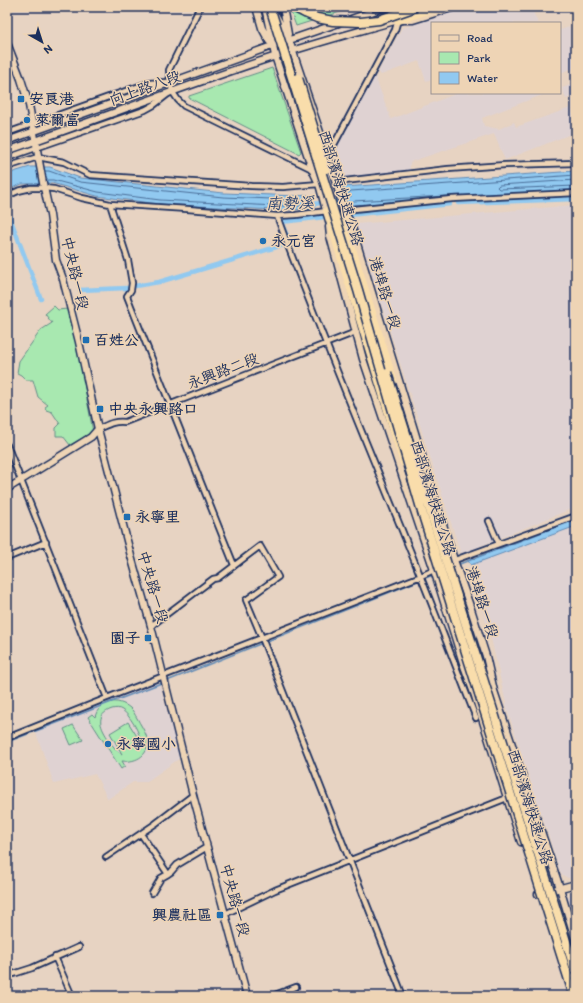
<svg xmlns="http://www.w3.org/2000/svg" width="583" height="1003" viewBox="0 0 583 1003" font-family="Itim,'LXGW WenKai TC',sans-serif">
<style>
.built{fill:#dfd2d2}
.green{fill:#a8e8b0;stroke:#628c87;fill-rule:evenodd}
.water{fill:#91c9f0;stroke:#628bb6}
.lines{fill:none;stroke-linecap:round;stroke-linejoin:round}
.shore{stroke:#4a6d98;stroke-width:1}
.stream{stroke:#628bb6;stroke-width:1.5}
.canal{stroke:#91c9f0;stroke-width:4.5}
.street-casing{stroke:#1b2f5e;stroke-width:8}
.secondary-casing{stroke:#1b2f5e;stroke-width:9}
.highway-casing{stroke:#1b2f5e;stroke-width:11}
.street{stroke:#eed4b5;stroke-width:4.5}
.secondary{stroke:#eed4b5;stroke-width:6}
.highway{stroke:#f9ddab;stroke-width:8}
.highway-bridge-casing{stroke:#1b2f5e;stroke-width:11;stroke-linecap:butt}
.highway-bridge{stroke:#f9ddab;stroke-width:8}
.poi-dot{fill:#1f6fb2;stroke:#eed4b5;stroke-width:1.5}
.labels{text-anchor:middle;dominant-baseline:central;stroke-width:3;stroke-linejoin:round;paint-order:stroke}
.street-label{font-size:15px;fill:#1b2f5e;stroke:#eed4b5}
.poi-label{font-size:15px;font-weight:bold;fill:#1b2f5e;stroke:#eed4b5;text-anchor:start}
.water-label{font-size:16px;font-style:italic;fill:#2d4674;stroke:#eed4b5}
</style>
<rect width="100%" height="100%" fill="#e7d3c2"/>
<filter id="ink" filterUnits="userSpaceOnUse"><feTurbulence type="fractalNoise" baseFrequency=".025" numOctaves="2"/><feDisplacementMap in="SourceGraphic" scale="8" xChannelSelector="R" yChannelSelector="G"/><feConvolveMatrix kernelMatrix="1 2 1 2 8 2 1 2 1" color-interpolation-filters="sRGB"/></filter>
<g filter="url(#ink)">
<path class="built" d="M468 7H531L538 23H432V79L426 81 419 61 381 75 378 72 402 28Z
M576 25V67L560 73V30Z
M375 76 391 119 458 93H547L482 118 484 126 499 129 514 122 516 127 570 108 576 123V132L505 160 494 134 410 162V171L338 180 330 160Z
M576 83V95L566 99 562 88Z
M576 205V507L461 554 356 224Z
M576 525V877L568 878 561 874 508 712 491 638 469 566Z
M159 682 180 758 146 782H133L108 799 95 774 54 784 35 730Z
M576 888V928L568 899 573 889Z"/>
<path class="green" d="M289 7H356L296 26Z
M272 68 301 152 299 154 189 98V96Z
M54 306 58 310 67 309 84 376V383L93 432 70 445 63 436H56V428L60 424 52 412 46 410 45 407 48 405 38 397 33 380H26L21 375 17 373 19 361 41 330 52 323 45 314Z
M110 702C117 701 124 703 130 708 133 710 135 715 137 718 140 724 145 731 147 738 151 754 137 763 122 761L125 766 121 769 88 717 92 714 95 717C97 709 102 705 110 702ZM112 709C116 708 119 708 122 710 129 714 141 734 140 741L128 722 110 733 122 754C116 751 113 746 109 740 101 728 94 715 112 709Z
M73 725 83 740 71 745 64 729Z"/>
<path class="water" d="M30 167H50L80 178 224 193 297 196 308 195 311 209 275 210 159 204 97 196 52 183 22 184 7 190V174Z
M576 171V195L349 205 343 187Z
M576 519V526L471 565 468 561Z"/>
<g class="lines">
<path class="shore" d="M45 171H49L80 182 223 197 296 200H303L305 201 306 204 304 206H275L160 200 98 192 53 180H46
M576 180 499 185 497 187 499 189 576 186
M446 196 353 201 349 193 351 191 576 175"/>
<path class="stream" d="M457 565 576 519
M167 681 433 575
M7 742 164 682"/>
<path class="canal" d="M458 203 576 199
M305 205 353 199
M7 210 41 299
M349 215 450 204
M290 243 281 222 325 217
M135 286 159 282 283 245
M80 290 127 288"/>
<g class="street-casing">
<path id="street" d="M200 7 169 70 170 82 172 91 178 100 184 106 312 169
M7 133 148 83 167 82
M328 156 395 30C398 20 400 15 394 7
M7 158 145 110 154 105 168 94
M7 167 38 157 64 162 90 175 251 186 283 187 319 184
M336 182 448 169 505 165 576 163
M7 196 18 191 31 188H44L54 189 82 198 110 204 187 209 277 216 296 215 327 211
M110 204 128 260 132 283 131 290 127 296 202 485 234 565
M344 210 452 199 576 193
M277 216C321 337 372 455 420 575 439 622 457 670 476 718
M98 429C109 424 113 421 125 422L356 332
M7 445 107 698
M489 521 499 544
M7 558 46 542
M452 561 576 516
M151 626 213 579 218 578 260 546 278 577 246 600 262 638 403 996
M7 738 107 698 421 576 436 569
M141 834 168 874 171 872 177 865 207 847
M106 857 155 824 193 795
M152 893 161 878 168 874
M225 914 275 890 507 798
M55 957 72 996
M7 976 32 968 79 947
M272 996 296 987"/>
</g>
<g class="secondary-casing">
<path id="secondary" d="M256 7 262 28 269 41
M265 7 275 56 312 169 319 184 327 214
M283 7 288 34
M274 12 289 40 328 156 344 210 351 224 454 560 472 612 486 656 494 691 560 888 576 942
M7 43 21 79 29 105 43 183 50 215 56 260 63 279 79 342 98 429 131 556 151 626 193 795 247 996
M7 141 272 46 380 9
M7 151C96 120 184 86 273 57 314 43 357 32 398 20H413L455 7
M329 227 330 236 363 359 434 570 464 666 475 696 521 842
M7 489 91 437 98 429
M434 535 447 580
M538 894 576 884"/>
</g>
<g class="highway-casing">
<path id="highway" d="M293 7 305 13
M398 20 437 7
M344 210 349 239 393 380
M327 211 404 463"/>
</g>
<use href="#street" class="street"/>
<use href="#secondary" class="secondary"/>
<use href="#highway" class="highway"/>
<g class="highway-bridge-casing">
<path id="highway-bridge" d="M270 7 358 290 422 512 574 996
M372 7H390
M305 13 317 18 333 21 361 22 379 20 416 7
M298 78 316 136 326 169
M387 373 444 555 576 973"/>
</g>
<use href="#highway-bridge" class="highway-bridge"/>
</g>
</g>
<g class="poi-dot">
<rect x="17" y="95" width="8" height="8" rx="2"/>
<circle cx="27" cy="120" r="4"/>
<circle cx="263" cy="241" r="4"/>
<rect x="82" y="336" width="8" height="8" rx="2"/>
<rect x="96" y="405" width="8" height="8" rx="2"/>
<rect x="123" y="513" width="8" height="8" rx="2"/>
<rect x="144" y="634" width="8" height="8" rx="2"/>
<circle cx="108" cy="744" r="4"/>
<rect x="216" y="911" width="8" height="8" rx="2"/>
</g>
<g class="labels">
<g class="street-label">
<text transform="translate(145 88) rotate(-20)">向上路八段</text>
<text transform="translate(341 188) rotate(73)">西部濱海快速公路</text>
<text transform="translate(75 273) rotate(77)">中央路一段</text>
<text transform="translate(385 293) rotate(73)">港埠路一段</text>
<text transform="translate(223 371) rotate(-21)">永興路二段</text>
<text transform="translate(433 498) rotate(73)">西部濱海快速公路</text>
<text transform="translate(153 587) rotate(74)">中央路一段</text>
<text transform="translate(482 602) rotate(72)">港埠路一段</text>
<text transform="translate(530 807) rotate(73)">西部濱海快速公路</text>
<text transform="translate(235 900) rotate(75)">中央路一段</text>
</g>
<g class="poi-label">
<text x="29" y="99">安良港</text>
<text x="35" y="120">萊爾富</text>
<text x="271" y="241">永元宮</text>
<text x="94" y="340">百姓公</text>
<text x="108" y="409">中央永興路口</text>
<text x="135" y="517">永寧里</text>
<text x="140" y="638" text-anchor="end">園子</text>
<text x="116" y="744">永寧國小</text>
<text x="212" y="915" text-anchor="end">興農社區</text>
</g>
<g class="water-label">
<text transform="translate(290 203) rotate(-1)">南勢溪</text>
</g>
</g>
<rect width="583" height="1003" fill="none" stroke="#eed4b5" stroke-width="24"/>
<rect x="12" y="12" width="559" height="979" fill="none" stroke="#1b2f5e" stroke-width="1.5" filter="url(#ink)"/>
<rect x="431" y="22" width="130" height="72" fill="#eed4b5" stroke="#9a9292"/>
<rect x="439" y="35" width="20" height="6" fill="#eed4b5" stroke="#9a9292"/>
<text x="467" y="42" font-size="12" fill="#1b2f5e">Road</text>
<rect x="439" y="52" width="20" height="12" fill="#a8e8b0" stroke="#9a9292"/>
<text x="467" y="62" font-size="12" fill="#1b2f5e">Park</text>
<rect x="439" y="72" width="20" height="12" fill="#91c9f0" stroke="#9a9292"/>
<text x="467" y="82" font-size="12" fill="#1b2f5e">Water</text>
<g transform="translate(42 42) rotate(141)" stroke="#eed4b5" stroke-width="3" paint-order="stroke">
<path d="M0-3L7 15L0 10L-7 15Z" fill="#1b2f5e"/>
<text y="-6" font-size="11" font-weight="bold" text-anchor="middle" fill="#1b2f5e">N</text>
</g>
</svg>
